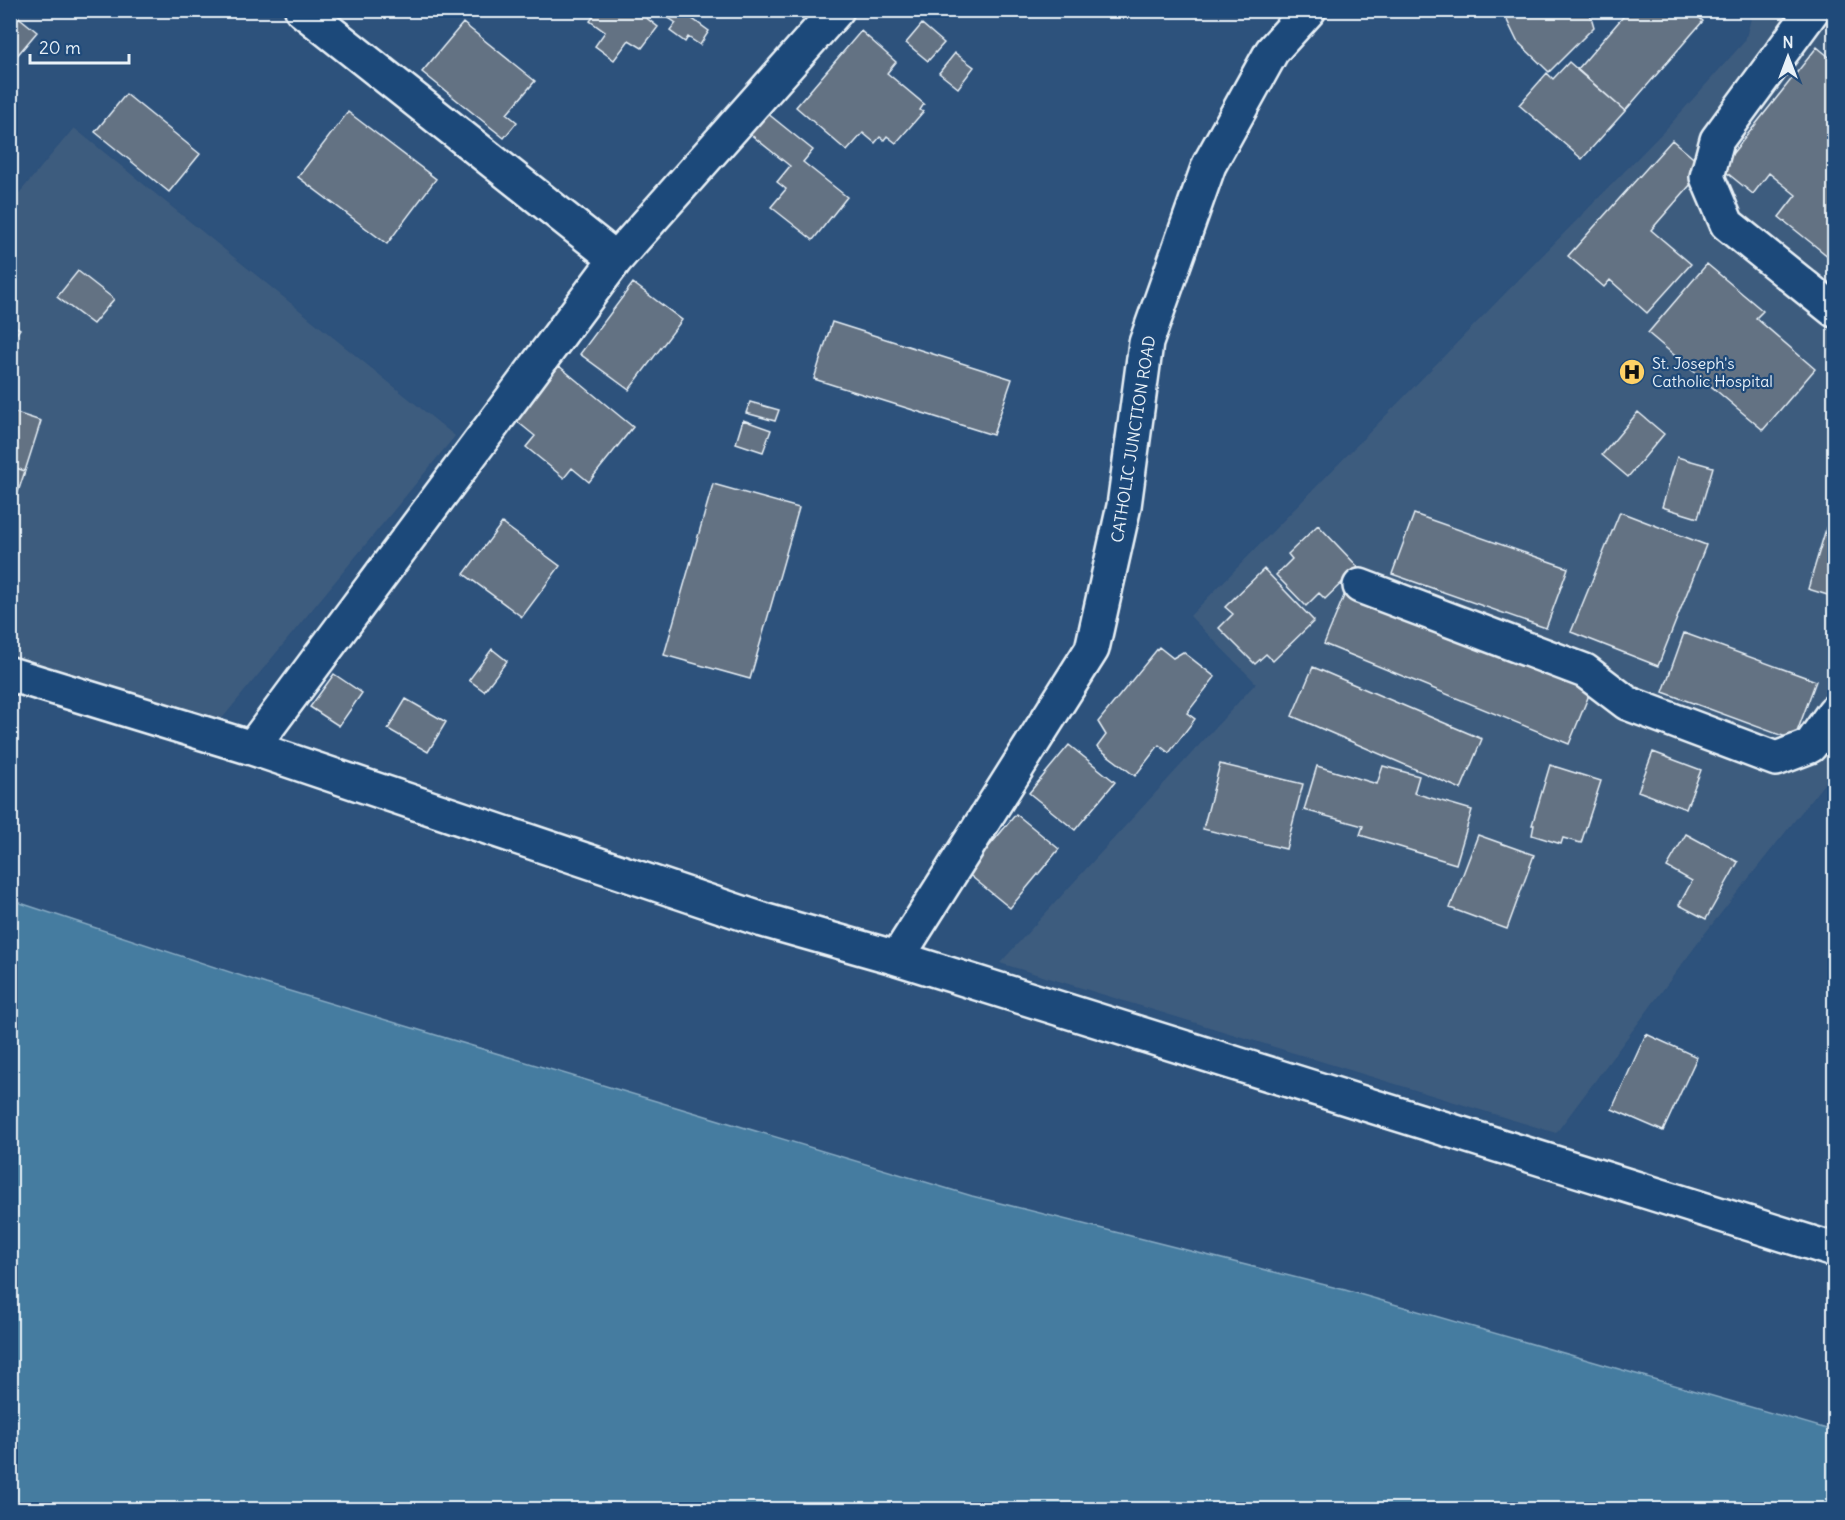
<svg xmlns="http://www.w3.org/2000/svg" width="1845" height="1520" viewBox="0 0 1845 1520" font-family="Delius,sans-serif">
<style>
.built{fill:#3e5c7e}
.water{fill:#447ba0;stroke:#86aac3;stroke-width:1.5}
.building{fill:#647283;stroke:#e8f1f8;stroke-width:1.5}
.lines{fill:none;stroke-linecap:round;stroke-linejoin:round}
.minor-casing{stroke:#e8f1f8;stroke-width:38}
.minor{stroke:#1f4a7a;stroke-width:33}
.labels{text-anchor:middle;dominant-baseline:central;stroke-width:4.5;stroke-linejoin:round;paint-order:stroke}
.poi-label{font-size:16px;fill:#e8f1f8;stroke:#1f4a7a;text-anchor:start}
.street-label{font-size:16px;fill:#e8f1f8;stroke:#1f4a7a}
</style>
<rect width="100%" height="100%" fill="#2d527c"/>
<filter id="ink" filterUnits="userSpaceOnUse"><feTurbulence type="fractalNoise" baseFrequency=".0167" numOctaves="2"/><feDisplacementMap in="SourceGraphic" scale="12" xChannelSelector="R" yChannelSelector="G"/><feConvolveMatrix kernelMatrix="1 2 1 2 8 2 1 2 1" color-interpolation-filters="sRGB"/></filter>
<g filter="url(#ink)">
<path class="built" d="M1753 11H1834V771L1706 932 1556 1133 1000 963 1256 683 1190 616 1667 128 1745 41Z
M74 128 455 436 215 727 11 658V203Z"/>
<path class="water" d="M11 900 266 984 972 1196 1345 1290 1834 1431V1509H11Z"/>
<path class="building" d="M10 10 37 32 10 64Z
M598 10H636L658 27 642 48 629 40 614 60 595 46 605 32 590 21Z
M657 10H680L709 31 700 45 688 37 685 42 670 31 676 23Z
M1022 10H1036L1031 17Z
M1502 10H1589L1594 27 1549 72 1517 41Z
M1629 10H1691L1703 21 1625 111 1577 70Z
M463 23 535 81 507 114 517 122 504 138 422 72Z
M922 24 944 43 928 61 906 43Z
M861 31 896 62 887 73 924 104 920 110 923 112 896 143 887 136 884 140 880 137 875 143 863 133 847 151 796 107Z
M1817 47 1834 61V261L1779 217 1796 195 1769 173 1753 194 1721 168Z
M955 53 974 67 958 88 939 73Z
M1569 62 1625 111 1582 159 1519 105 1547 73 1553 79Z
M126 94 200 154 169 192 95 132Z
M348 112 436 179 387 244 298 177Z
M767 113 813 150 803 162 847 197 813 240 771 207 786 189 777 182 790 166 750 134Z
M1672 140 1705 168 1651 230 1691 264 1647 313 1610 280 1604 287 1568 256Z
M1707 264 1763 311 1756 318 1815 369 1763 430 1648 333Z
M78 271 114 299 93 324 57 297Z
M633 283 682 320 629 390 580 354Z
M832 322 1012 379 993 435 814 379Z
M10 323 20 329 10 343Z
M559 366 633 427 589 482 572 468 564 478 526 447 535 436 514 419Z
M750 402 779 410 775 421 746 413Z
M10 411 41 421 25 471 10 466Z
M1638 412 1664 434 1628 477 1602 455Z
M743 420 771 430 763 452 736 443Z
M1677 457 1713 467 1698 518 1662 507Z
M10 466 25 471 10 516Z
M713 484 799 508 750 679 664 655Z
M1834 502V597L1808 589Z
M1620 512 1706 545 1658 666 1571 632Z
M1414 514 1568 568 1546 628 1392 574Z
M502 523 560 566 522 617 464 574Z
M1318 525 1358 567 1325 599 1319 593 1306 606 1276 575 1292 559 1288 554Z
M1264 569 1314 621 1273 661 1266 654 1255 664 1219 628 1233 614 1225 607Z
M1346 591 1591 690 1569 744 1324 644Z
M1684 633 1816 681 1794 740 1663 692Z
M1159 647 1173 658 1183 652 1215 677 1187 713 1195 719 1169 753 1159 745 1135 776 1097 747 1106 735 1098 722Z
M492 649 507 661 484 691 469 680Z
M1313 667 1482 739 1461 789 1292 716Z
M334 674 362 693 339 726 310 707Z
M406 699 446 722 428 752 388 729Z
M1069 745 1115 782 1075 830 1029 793Z
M1653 752 1701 770 1686 809 1638 791Z
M1220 764 1303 784 1286 849 1203 829Z
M1550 765 1601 781 1581 843 1563 838 1561 844 1532 835 1534 825H1532Z
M1317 766 1377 784 1383 766 1419 776 1414 793 1472 810 1456 864 1360 835 1363 826 1304 810Z
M1016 814 1059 849 1010 908 967 873Z
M1686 834 1738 862 1706 919 1679 905 1692 881 1667 867Z
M1478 835 1534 855 1507 929 1450 908Z
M1646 1034 1697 1057 1663 1131 1612 1109Z"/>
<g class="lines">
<g class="minor-casing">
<path id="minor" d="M302 10 616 259
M1812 11 1717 140 1707 177 1727 224 1834 310
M1360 586 1585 671 1627 703 1776 759 1810 746 1834 712
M10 674 252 748 763 920 897 958 1834 1250
M252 748 616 259 837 10
M897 958 1092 649 1124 506 1146 343 1209 165 1272 51 1309 10"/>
</g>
<use href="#minor" class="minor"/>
</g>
</g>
<defs>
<g id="hospital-disc" transform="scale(1.35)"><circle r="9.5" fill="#ffd166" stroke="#1f4a7a"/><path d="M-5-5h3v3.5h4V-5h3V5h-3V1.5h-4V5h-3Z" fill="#111"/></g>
</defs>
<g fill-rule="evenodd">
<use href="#hospital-disc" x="1632" y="372"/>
</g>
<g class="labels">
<g class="poi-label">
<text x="1652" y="363">St. Joseph's<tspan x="1652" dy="18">Catholic Hospital</tspan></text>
</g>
<g class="street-label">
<text transform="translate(1133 439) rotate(-81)">CATHOLIC JUNCTION ROAD</text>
</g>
</g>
<rect width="1845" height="1520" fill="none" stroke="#1f4a7a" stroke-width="36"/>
<rect x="18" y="18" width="1809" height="1484" fill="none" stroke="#e8f1f8" stroke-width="2" filter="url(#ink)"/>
<g transform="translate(1788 57)" stroke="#1f4a7a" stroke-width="4.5" paint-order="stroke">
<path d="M0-4.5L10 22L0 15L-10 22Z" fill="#e8f1f8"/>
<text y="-9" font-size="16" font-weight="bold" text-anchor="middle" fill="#e8f1f8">N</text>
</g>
<path d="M30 54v9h99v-9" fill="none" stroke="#e8f1f8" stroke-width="3"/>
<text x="39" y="54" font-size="18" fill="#e8f1f8" stroke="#1f4a7a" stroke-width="4.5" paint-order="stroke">20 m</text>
</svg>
